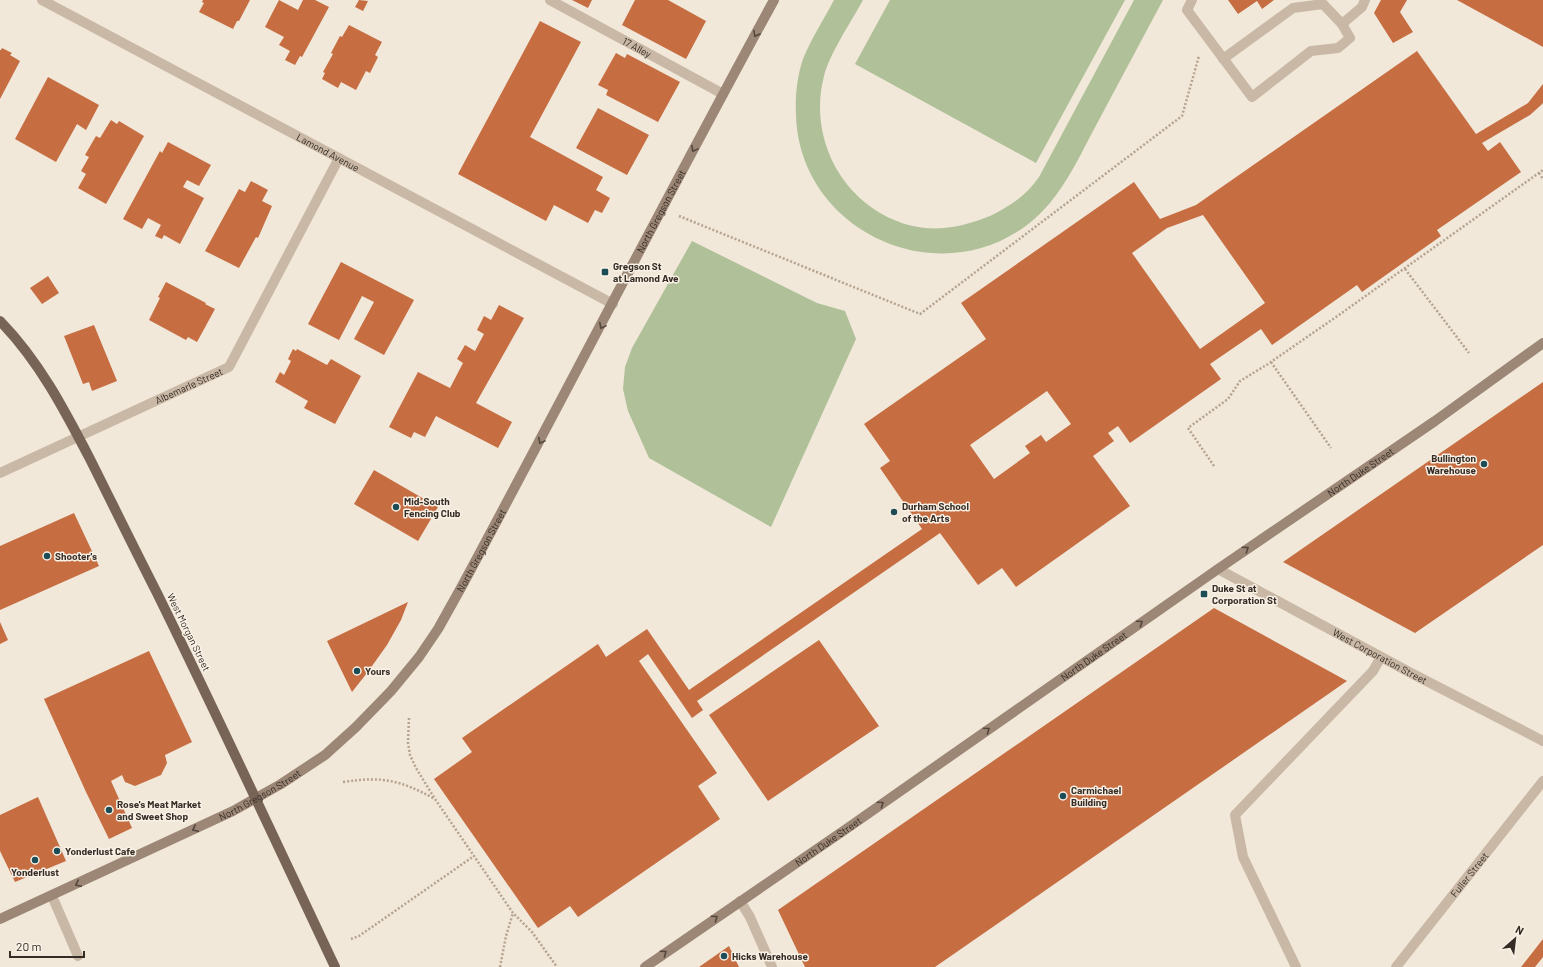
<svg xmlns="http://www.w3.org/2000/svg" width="1543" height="967" viewBox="0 0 1543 967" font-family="Barlow,sans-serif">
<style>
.green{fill:#b0c099}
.building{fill:#c66d42;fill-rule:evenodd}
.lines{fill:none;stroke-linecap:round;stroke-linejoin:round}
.path{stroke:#b5a28f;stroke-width:2.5;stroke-dasharray:2 2;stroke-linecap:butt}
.service{stroke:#c9b8a5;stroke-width:10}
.minor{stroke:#c9b8a5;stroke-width:10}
.tertiary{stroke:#c9b8a5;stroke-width:10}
.secondary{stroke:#9c8776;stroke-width:10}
.primary{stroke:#776457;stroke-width:10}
.oneway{stroke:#54473e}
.poi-dot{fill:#1c4d56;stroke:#f9f1e5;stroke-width:1.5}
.labels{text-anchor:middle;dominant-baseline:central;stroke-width:3;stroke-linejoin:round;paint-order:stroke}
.street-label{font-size:10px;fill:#352c26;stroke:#f9f1e5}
.poi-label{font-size:10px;font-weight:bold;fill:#352c26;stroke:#f9f1e5;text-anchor:start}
</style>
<rect width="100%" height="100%" fill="#f1e8d9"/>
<path class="green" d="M834 0H863C851 22 830 53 824 76 807 141 846 210 913 226 938 232 966 226 990 216 1010 206 1026 196 1039 177L1134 0H1163C1142 39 1121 79 1100 118 1079 156 1062 199 1027 225 936 294 799 230 796 115 795 97 797 76 803 59 811 39 824 19 834 0Z
M890 0H1125L1036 163 855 64Z
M692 241 817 303 845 311 856 339 771 527 649 458 628 411 623 389 625 367 632 348Z"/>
<path class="building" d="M203 0H250L239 21H237L233 29 199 12 204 3 202 2Z
M279 0 298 10 303 0H315L329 7 302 57 300 56 295 65 285 60 290 51 279 45 284 37 265 27Z
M359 0 368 1 363 11 355 7Z
M572 0H592L588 8Z
M635 0H668L706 21 686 59 622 25Z
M1228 0H1274L1262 9 1257 1 1238 14Z
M1381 0H1407L1400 12 1413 32 1393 43 1374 13Z
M1457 0H1543V47Z
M540 21 581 42 530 137 603 177 596 190 610 198 602 213 595 210 588 223 554 205 546 221 458 174Z
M349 25 382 42 375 55 378 57 370 73 366 71 356 90 341 82 338 88 322 79 325 73 323 72 333 54 331 53 340 36 342 37Z
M2 48 12 53 10 55 20 61 0 99V50H1Z
M1417 51 1476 134 1528 103 1543 84V103L1540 106 1530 115 1482 143 1488 151 1500 142 1521 172 1437 230 1441 236 1362 292 1357 285 1272 345 1261 329 1210 364 1221 379 1130 443 1118 426 1108 433 1114 441 1093 456 1130 506 1016 587 1002 568 978 585 940 533 697 701 703 710 692 718 648 654 639 661 717 773 698 786 720 819 578 917 570 906 538 928 434 779 472 752 462 738 598 644 606 657 647 629 689 690 922 529 880 468 890 461 864 424 986 339 961 303 1134 182 1160 219 1196 205ZM1203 215 1265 303 1200 349 1132 253 1167 228ZM1047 391 1071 424 1046 442 1041 435 1025 446 1030 453 994 479 970 445Z
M616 53 625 58 627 54 680 82 658 122 606 95 608 90 598 85Z
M48 77 99 105 86 130 77 124 56 162 15 139Z
M598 108 649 135 627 175 576 148Z
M111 120 117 124 119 121 144 136 106 204 78 188 86 174 81 171 89 157 85 155 96 136 100 138Z
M168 142 211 165 199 186 187 180 183 187 204 198 180 244 164 235 162 239 155 236 161 225 148 218 142 229 123 219 160 151 162 153Z
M251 181 268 190 262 201 272 206 258 238 256 237 239 268 205 251 239 189 245 192Z
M341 262 414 300 384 355 354 339 374 302 362 296 339 340 308 324Z
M48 276 59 293 42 304 30 288Z
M166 282 206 303 205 304 215 309 197 342 188 337 186 340 149 320 160 298 158 297Z
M499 305 524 318 476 403 512 422 498 448 436 416 425 437 414 432 411 438 389 427 418 372 450 388 463 363 457 359 465 345 475 351 484 334 477 330 484 316 491 320Z
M94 325 117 381 92 391 89 382 83 384 64 336Z
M293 349 296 351 297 349 327 365 331 359 361 376 335 424 304 408 308 401 275 382 280 372 284 375 291 361 288 359Z
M1543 382V545L1415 633 1283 562Z
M374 470 438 507 418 541 354 504Z
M74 513 99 566 0 610V546Z
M408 602 401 620 387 645 367 673 352 692 327 641Z
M1214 608 1347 681 935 967H805L778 910Z
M0 622 8 640 0 644Z
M819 640 879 726 768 801 709 715Z
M149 651 192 742 165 755 167 763 161 775 135 786 125 782 122 775 111 781 132 828 109 839 86 792 44 699Z
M38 797 66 861 15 882 0 851V815Z
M1543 939V957L1535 967H1521Z
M729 946 739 967H699Z"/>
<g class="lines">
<path class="path" d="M1539 173 1543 179
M679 216 920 314 1182 116 1199 56
M1405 269 1469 353
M1271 362 1331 448
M1214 466 1188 428 1228 399 1240 381 1268 364 1336 317 1543 170
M409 718 408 743 410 755 416 768 435 799 513 913 532 932 557 967
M343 782C383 776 400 780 435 799
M351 939 359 936 474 856
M500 967 506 936 513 913"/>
<g class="service">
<path id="s1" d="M550 0 723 94"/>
<path d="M1192 0 1187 10C1209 39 1230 68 1252 97L1311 51 1338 48 1350 38 1342 24 1323 4 1293 8 1223 59"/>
<path d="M1342 24 1362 7 1365 0"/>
<path d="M52 896 78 956"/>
<path d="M1296 967 1243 857 1235 815 1373 671 1381 657"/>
</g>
<g class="minor">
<path id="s2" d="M42 0 613 304"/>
<path id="s3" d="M0 473 229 367 339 158"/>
<path d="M740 901 750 917 772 967"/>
<path id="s4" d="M1396 967 1543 781"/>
</g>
<path class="tertiary" id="s5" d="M1218 569 1411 673 1543 741"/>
<g class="secondary">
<path id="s6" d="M0 919 233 811 281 784 325 755 356 727 391 691 419 657 438 629 462 586C567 391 668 194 774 0"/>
<path id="s7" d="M645 967 849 827 1218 569 1435 421 1543 343"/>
</g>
<path class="primary" d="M0 321C39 361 64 409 90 459 112 503 134 548 157 593 218 717 276 842 335 967"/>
</g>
<defs><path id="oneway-chevron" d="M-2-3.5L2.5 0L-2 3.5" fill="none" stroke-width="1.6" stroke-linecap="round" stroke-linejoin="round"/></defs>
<g class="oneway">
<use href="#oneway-chevron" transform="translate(756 34) rotate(119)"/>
<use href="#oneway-chevron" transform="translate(694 149) rotate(118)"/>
<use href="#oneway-chevron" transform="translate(602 326) rotate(118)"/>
<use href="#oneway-chevron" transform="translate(541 441) rotate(118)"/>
<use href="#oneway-chevron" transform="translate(1246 549) rotate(-34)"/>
<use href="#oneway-chevron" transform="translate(1140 623) rotate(-35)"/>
<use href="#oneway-chevron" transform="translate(987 730) rotate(-35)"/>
<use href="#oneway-chevron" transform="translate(881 804) rotate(-35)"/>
<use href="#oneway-chevron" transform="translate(195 829) rotate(155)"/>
<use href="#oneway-chevron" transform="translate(78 884) rotate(155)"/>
<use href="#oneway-chevron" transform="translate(715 918) rotate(-35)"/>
<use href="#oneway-chevron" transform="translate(664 953) rotate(-35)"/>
</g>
<g class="poi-dot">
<rect x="601" y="268" width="8" height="8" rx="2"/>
<circle cx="1484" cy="464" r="4"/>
<circle cx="396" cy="507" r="4"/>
<circle cx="894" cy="512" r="4"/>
<circle cx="47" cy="556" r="4"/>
<rect x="1200" y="590" width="8" height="8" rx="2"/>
<circle cx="357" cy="671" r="4"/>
<circle cx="1063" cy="796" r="4"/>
<circle cx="109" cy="810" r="4"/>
<circle cx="57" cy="851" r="4"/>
<circle cx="35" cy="860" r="4"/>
<circle cx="724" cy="956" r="4"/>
</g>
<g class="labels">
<g class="street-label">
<text stroke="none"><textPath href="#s1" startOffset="99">17 Alley</textPath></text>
<text stroke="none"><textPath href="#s2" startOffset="324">Lamond Avenue</textPath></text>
<text stroke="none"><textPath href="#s6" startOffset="1008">North Gregson Street</textPath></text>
<text stroke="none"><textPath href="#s3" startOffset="208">Albemarle Street</textPath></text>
<text stroke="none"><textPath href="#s7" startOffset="870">North Duke Street</textPath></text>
<text stroke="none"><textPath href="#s6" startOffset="624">North Gregson Street</textPath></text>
<text transform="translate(189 632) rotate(64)">West Morgan Street</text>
<text stroke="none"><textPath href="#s7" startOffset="546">North Duke Street</textPath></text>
<text stroke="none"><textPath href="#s5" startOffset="184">West Corporation Street</textPath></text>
<text stroke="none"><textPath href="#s6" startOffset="288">North Gregson Street</textPath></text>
<text stroke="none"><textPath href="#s7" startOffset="222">North Duke Street</textPath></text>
<text stroke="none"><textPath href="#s4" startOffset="118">Fuller Street</textPath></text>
</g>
<g class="poi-label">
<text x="613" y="266">Gregson St<tspan x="613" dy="12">at Lamond Ave</tspan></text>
<text x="1476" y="458" text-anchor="end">Bullington<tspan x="1476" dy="12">Warehouse</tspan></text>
<text x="404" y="501">Mid-South<tspan x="404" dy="12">Fencing Club</tspan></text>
<text x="902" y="506">Durham School<tspan x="902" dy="12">of the Arts</tspan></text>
<text x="55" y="556">Shooter's</text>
<text x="1212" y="588">Duke St at<tspan x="1212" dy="12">Corporation St</tspan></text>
<text x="365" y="671">Yours</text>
<text x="1071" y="790">Carmichael<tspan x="1071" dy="12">Building</tspan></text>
<text x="117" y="804">Rose's Meat Market<tspan x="117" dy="12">and Sweet Shop</tspan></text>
<text x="65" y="851">Yonderlust Cafe</text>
<text x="35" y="872" text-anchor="middle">Yonderlust</text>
<text x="732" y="956">Hicks Warehouse</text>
</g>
</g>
<g transform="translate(1515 939) rotate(28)" stroke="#f9f1e5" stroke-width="3" paint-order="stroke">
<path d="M0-3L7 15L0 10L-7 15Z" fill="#352c26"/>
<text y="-6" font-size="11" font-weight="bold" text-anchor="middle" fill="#352c26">N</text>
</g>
<path d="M10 951v6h74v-6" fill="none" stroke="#352c26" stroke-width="2"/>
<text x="16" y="951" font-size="12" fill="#352c26" stroke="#f9f1e5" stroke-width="3" paint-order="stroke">20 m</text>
</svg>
